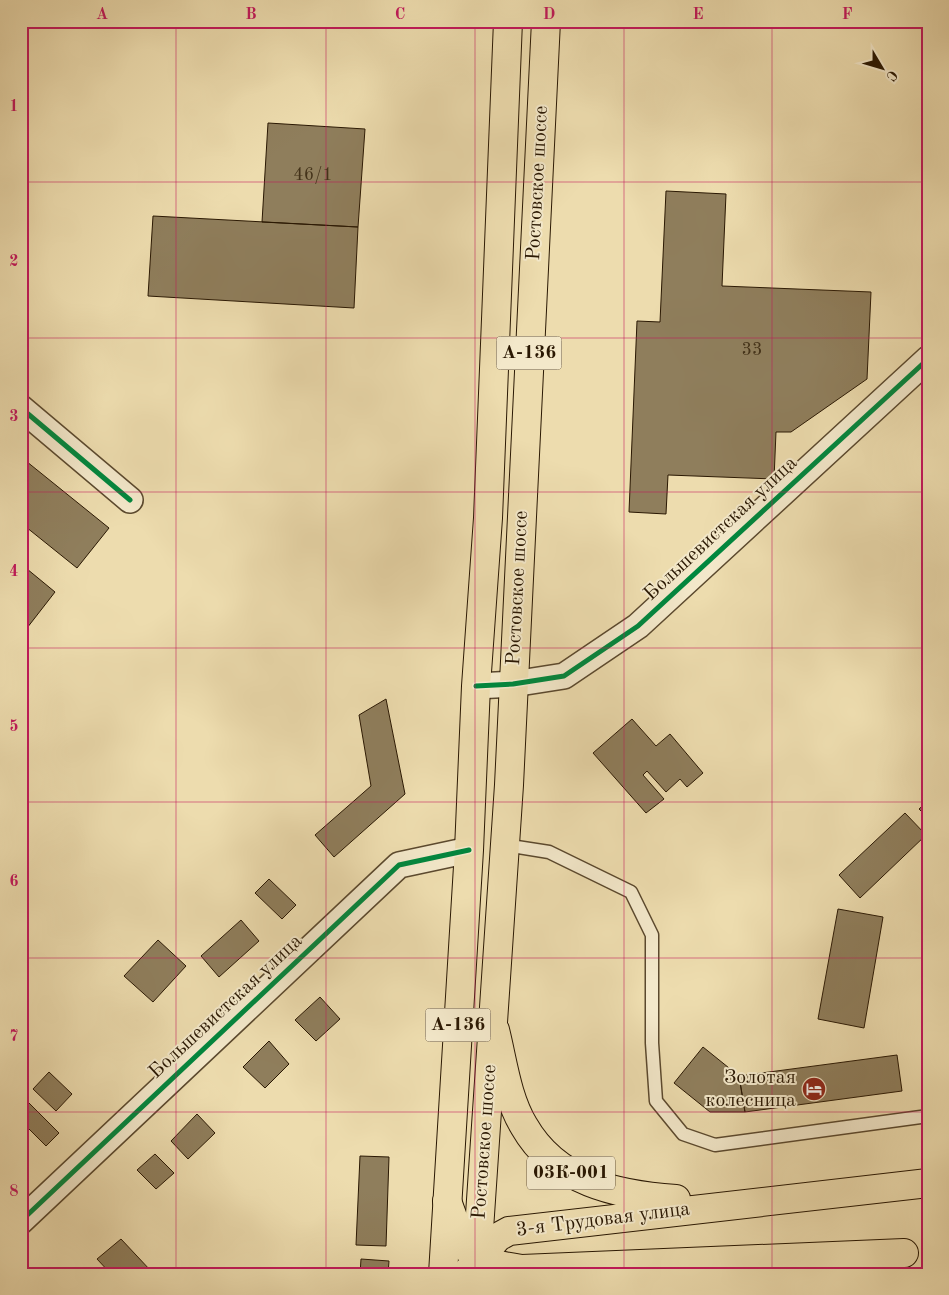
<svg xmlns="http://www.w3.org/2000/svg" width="949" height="1295" viewBox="0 0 949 1295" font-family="'Old Standard TT',serif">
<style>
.building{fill:#8f7e5c;stroke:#2a1803}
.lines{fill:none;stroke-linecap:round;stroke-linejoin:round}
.service-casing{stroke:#5b492e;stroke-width:15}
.minor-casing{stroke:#5b492e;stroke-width:28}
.primary-casing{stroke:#2a1803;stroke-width:30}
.trunk-casing{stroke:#2a1803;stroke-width:30}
.service{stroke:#f3e8ca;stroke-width:12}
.minor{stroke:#f3e8ca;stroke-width:25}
.primary{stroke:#eddcae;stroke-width:28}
.trunk{stroke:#eddcae;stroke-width:28}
.cycleway-casing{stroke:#f3e8ca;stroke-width:8}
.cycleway{stroke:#00873e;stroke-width:5}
.grid{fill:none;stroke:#c2185b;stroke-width:1;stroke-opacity:0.55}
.labels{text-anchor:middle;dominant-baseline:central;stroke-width:4;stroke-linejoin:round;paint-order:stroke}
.number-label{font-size:18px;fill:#433219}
.shield{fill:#f3e8ca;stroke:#66563f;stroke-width:1}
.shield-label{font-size:19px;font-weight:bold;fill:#2a1803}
.street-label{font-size:20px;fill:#2a1803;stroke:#f3e8ca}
.poi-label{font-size:20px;fill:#2a1803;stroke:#f3e8ca;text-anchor:end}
.neatline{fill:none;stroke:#c2185b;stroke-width:2}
.grid-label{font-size:16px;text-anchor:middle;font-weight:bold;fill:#c2185b}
</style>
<rect width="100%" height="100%" fill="#eddcae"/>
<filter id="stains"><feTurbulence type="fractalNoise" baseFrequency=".004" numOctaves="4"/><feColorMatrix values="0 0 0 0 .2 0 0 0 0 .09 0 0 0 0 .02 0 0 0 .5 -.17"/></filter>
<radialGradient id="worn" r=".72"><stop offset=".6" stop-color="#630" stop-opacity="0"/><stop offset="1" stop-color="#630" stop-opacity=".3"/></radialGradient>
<path class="building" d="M268 123 365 129 358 227 262 222Z
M666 191 726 194 722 286 871 292 867 379 791 432H776L774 479 668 475 666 514 629 512 637 321 660 322Z
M153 216 358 227 354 308 148 296Z
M21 457 109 528 77 568 21 523Z
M21 564 55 592 27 628 21 623Z
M386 699 405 794 334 857 315 835 371 786 359 715Z
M632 719 656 746 670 734 703 773 687 787 680 779 666 792 647 771 643 775 664 799 646 813 593 753Z
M928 801V818L919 809Z
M905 813 926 835 860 898 839 875Z
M269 879 296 905 282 919 255 893Z
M838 909 883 917 864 1028 818 1019Z
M241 920 259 941 219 977 201 956Z
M158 940 186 966 153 1002 124 976Z
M320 997 340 1019 316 1041 295 1020Z
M269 1041 289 1064 265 1088 243 1067Z
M703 1047 739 1076 745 1112H710L674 1083Z
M897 1055 902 1091 745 1112 739 1076Z
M49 1072 72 1094 56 1111 33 1089Z
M21 1095 59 1133 46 1146 21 1121Z
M197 1114 215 1133 188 1159 171 1141Z
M155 1154 174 1173 156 1189 137 1170Z
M360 1156 389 1157 386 1246 356 1245Z
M121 1239 151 1271 149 1274H111L97 1259Z
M361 1259 389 1261 388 1274H360Z"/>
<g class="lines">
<g class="service-casing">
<path id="service" d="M505 845 549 852 631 892 652 935V1043L656 1101 683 1134 715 1145 928 1116"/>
</g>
<g class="minor-casing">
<path id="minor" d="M21 408 130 500
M476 686 513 684 564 676 638 626 928 359
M21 1221 399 865 469 850"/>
</g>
<g class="primary-casing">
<path id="primary" d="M495 1030C503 1062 507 1098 524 1126 556 1182 616 1195 676 1199
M447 1201C466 1253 464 1261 522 1269L904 1253
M468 1271 498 1237 509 1231 928 1183"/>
</g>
<g class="trunk-casing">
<path id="trunk" d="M443 1274 469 850 476 686 488 518 508 21
M476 1274 509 785 546 21"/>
</g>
<use href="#service" class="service"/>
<use href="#minor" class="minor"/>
<use href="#primary" class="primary"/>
<use href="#trunk" class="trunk"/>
<g class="cycleway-casing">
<path id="cycleway" d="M21 408 130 500
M476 686 513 684 564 676 638 626 928 359
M21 1221 399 865 469 850"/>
</g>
<use href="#cycleway" class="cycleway"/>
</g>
<path class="grid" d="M176 21V1274M326 21V1274M475 21V1274M624 21V1274M772 21V1274M21 182H928M21 338H928M21 492H928M21 648H928M21 802H928M21 958H928M21 1112H928"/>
<defs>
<g id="hotel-disc" transform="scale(1.25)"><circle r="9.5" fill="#8f2418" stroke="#f3e8ca"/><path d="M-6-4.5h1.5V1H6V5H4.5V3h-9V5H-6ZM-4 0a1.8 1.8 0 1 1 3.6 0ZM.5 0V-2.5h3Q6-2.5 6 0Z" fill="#fff"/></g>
</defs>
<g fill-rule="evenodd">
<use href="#hotel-disc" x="814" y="1089"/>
</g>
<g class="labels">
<g class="number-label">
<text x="313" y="175">46/1</text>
<text x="752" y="350">33</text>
</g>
<g class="shield">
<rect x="496.5" y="336.5" width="65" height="33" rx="4"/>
<rect x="425.5" y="1008.5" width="65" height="33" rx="4"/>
<rect x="527" y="1156.5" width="88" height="33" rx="4"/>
</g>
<g class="shield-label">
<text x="529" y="353">А-136</text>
<text x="458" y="1025">А-136</text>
<text x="571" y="1173">03К-001</text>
</g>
<g class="street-label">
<text transform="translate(538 183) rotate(-87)">Ростовское шоссе</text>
<text transform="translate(721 529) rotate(-43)">Большевистская улица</text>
<text transform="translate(518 588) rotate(-87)">Ростовское шоссе</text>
<text transform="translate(226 1007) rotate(-43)">Большевистская улица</text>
<text transform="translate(485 1142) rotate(-86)">Ростовское шоссе</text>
<text transform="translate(603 1220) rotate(-7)">3-я Трудовая улица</text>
</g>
<g class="poi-label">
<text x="796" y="1078">Золотая<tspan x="796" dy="23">колесница</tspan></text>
</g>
</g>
<rect width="949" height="1295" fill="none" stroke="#eddcae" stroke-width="55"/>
<g transform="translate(882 68) rotate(128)" stroke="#f3e8ca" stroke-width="4" paint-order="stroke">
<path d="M0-4L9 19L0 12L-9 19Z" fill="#2a1803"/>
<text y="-8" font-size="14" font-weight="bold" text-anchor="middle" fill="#2a1803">С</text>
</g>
<rect x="28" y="28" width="894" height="1240" class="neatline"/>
<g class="grid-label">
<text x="102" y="19">A</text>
<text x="251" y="19">B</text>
<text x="400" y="19">C</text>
<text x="549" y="19">D</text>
<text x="698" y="19">E</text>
<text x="847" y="19">F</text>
<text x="14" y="111">1</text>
<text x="14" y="266">2</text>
<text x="14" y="421">3</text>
<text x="14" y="576">4</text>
<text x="14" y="731">5</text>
<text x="14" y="886">6</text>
<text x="14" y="1041">7</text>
<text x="14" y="1196">8</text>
</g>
<rect width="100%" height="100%" filter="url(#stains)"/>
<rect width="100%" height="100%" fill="url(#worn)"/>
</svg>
